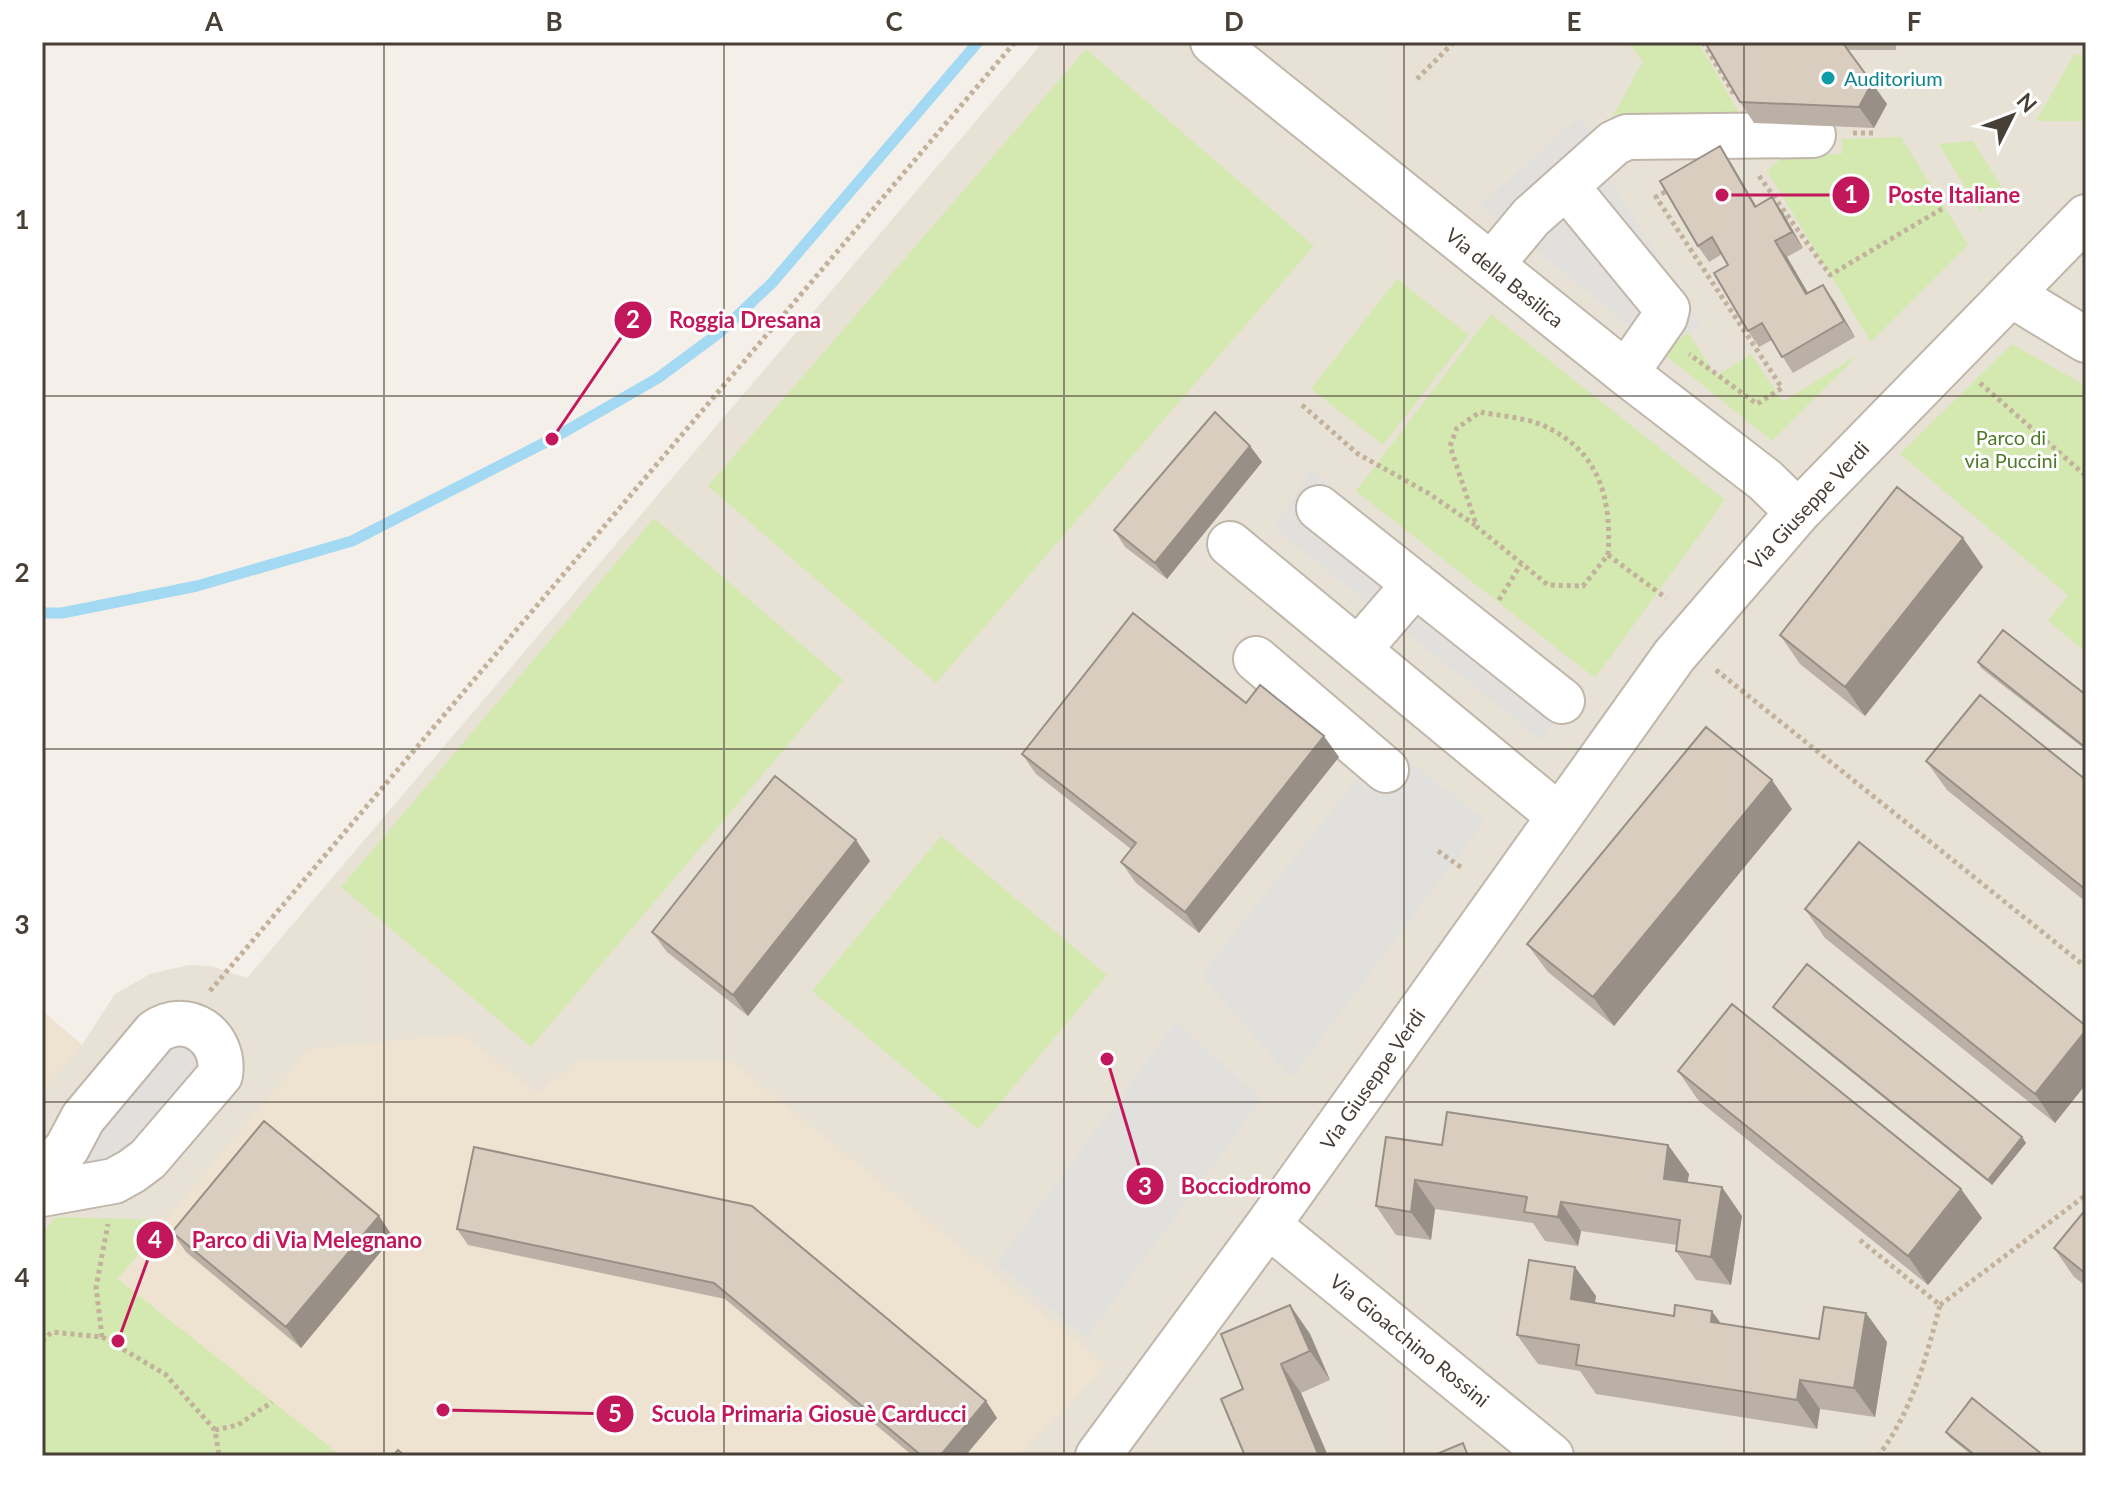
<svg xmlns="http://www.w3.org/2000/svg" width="2128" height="1498" viewBox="0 0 2128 1498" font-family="Lato,sans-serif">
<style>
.residential{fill:#e8e1d6}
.education{fill:#eee3d1}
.green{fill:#d4e9b0}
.parking{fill:#e2e0dd}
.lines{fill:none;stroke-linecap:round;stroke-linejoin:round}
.stream{stroke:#a3d9f2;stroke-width:11}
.minor-casing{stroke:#c0b6aa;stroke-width:48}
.path{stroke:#c2b19b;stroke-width:5;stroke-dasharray:4 4;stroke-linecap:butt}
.minor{stroke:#fff;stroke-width:44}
.wall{fill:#bbb0a5}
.shaded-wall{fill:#989086}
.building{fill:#d9cdc0;stroke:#989086;stroke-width:2}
.grid{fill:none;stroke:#483f36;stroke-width:2;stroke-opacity:0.55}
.culture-dot{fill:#0f9aa8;stroke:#fff;stroke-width:3}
.labels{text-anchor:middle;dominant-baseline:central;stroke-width:6;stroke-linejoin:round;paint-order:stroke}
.culture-label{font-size:20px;fill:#0d838f;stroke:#fff;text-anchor:start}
.street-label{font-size:20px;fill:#483f36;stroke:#fff}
.park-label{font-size:20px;fill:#4f7b28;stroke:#fff}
.leader{fill:none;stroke:#c2185b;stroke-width:3}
.callout-dot{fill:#c2185b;stroke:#fff;stroke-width:3}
.mark-label{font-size:24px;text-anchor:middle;font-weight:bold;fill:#fff}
.callout-label{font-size:22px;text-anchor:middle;font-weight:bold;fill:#c2185b;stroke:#fff;stroke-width:6;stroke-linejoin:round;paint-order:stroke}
.neatline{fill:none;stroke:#483f36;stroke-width:3}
.grid-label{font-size:26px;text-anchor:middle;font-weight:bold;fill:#483f36}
</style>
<rect width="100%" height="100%" fill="#f4efe8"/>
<path class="residential" d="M1043 42H2086V1456H42V1011L82 1045 115 994 150 974 189 965 211 966 247 978Z"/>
<path class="education" d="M42 1011 82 1045 42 1092Z
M462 1034 537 1093 578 1061H731L1106 1365 1018 1456H341L117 1279 309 1049Z"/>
<path class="green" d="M1628 42H1698L1738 111 1734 118 1611 120 1643 61Z
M1086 49 1314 246 936 683 708 486Z
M2086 54V121H2036L2074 55Z
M1901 137 1968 245 1871 342 1767 171 1786 154H1842V139Z
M1973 141 2002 188 1980 212 1939 144Z
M1397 279 1469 335 1383 445 1311 389Z
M1491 314 1725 500 1595 678 1356 491Z
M1688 332 1716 376 1751 354 1783 402 1859 354 1772 441 1660 351Z
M2012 344 2086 386V652L2048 621 2068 595 1900 454Z
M654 518 843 680 531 1047 341 887Z
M941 836 1107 975 978 1129 812 991Z
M56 1217 166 1220 118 1279 341 1456H42V1234Z"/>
<path class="parking" d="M1579 117 1617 156 1603 169 1701 325 1660 351 1480 205Z
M1311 470 1581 687 1541 740 1274 528Z
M1385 743 1486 820 1291 1078 1201 975Z
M1176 1022 1262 1099 1086 1338 997 1263Z
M166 1038 197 1043 203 1071 130 1155 92 1165 80 1144Z"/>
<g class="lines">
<path class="stream" d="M42 613H62L197 586 352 541 552 439 658 378 719 333 772 283 978 42"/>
<g class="minor-casing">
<path id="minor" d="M1213 42 1626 373 1765 480 1798 512
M1566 186 1667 309 1665 317 1626 373
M1491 265 1531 217 1614 143 1627 137 1813 135
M2012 295 2086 340
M1319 508 1562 701
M1230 544 1559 816
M1358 650 1415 584
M1256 659 1386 770
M42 1177 67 1148 83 1118 155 1032C188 1009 226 1037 220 1075L148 1159 132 1171 114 1181 42 1194
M1268 1225 1551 1456
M1098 1456 1268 1225 1674 656 1798 512 2086 217"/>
</g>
<path class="path" d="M1703 42 1735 96
M1417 79 1454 42
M1853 133H1874
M1759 176 1830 275 1945 207
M1672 188 1656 197 1782 388 1757 404 1689 354
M1980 383 2086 476
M1302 405 1358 454 1428 493 1475 525
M1608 555C1612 497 1599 450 1542 425 1523 417 1499 416 1480 412L1457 428 1450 446 1477 527 1548 585 1583 586 1608 555 1666 598
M1499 600 1521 564
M1716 670 2086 967
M1438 851 1462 868
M210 991 1015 42
M1860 1240 1940 1305C1926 1358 1912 1412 1878 1456
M1940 1305 2086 1195
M102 1337 96 1287 108 1224
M42 1341 52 1332 102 1337 165 1374 215 1430 219 1456
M215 1430 238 1425 272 1402"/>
<use href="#minor" class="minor"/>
</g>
<path class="wall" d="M1705 42H1896V50H1848L1887 104 1874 128 1754 123 1740 102Z
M1731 163 1756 206 1772 197 1783 213 1803 248 1787 257 1808 293 1834 301 1855 337 1793 373 1772 340 1759 347 1748 331 1728 265 1722 254 1709 262 1698 246Z
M1250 446 1262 462 1167 579 1125 547 1114 530Z
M1963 538 1983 567 1865 716 1800 664 1780 635Z
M1978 662 2086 695V750L1981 668Z
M1246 703 1339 757 1199 933 1136 883 1121 862 1131 849 1036 774 1022 754Z
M1926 761 2086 780V902L1947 790Z
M1792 809 1614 1026 1548 972 1527 944Z
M856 840 870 861 748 1016 667 952 652 932Z
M1805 909 2086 1026V1084L2055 1123 1825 938Z
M1773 1007 2022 1137 2026 1143 1992 1185 1777 1012Z
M1678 1071 1961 1189 1982 1218 1928 1285 1698 1100Z
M1442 1145H1668L1689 1174 1687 1182 1742 1216 1731 1285 1696 1280 1676 1251 1677 1245 1581 1231 1578 1246 1545 1241 1533 1223 1435 1209 1431 1240 1396 1235 1376 1206Z
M752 1206 986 1401 997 1418 965 1456H913L725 1299 468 1245 457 1229Z
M2086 1209V1286L2074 1277 2054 1248Z
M379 1216 393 1237 301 1348 186 1252 172 1232Z
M1575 1267 1596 1296 1595 1303 1819 1339 1866 1313 1887 1342 1875 1417 1820 1409 1817 1429 1596 1394 1580 1371 1538 1364 1517 1335Z
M1290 1305 1310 1334 1330 1380 1301 1393 1328 1456H1245L1243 1389Z
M1946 1432 2044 1456H1973L1949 1437Z"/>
<path class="shaded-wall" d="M1872 83 1887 104 1874 128 1859 107Z
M1720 146 1731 163 1766 223 1755 207Z
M1772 197 1783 213 1803 248 1792 232Z
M1775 241 1787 257 1818 310 1806 294Z
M1823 285 1834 301 1855 337 1844 321Z
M1250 446 1262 462 1167 579 1155 563Z
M1963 538 1983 567 1865 716 1845 687Z
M1324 736 1339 757 1199 933 1185 912Z
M1772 780 1792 809 1614 1026 1593 997Z
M856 840 870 861 748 1016 733 995Z
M2086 1030V1084L2055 1123 2035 1094Z
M2022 1137 2026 1143 1992 1185 1988 1180Z
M1668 1145 1689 1174 1684 1207 1664 1179Z
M1415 1180 1435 1209 1431 1240 1411 1212Z
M1722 1187 1742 1216 1731 1285 1711 1257Z
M1961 1189 1982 1218 1928 1285 1908 1256Z
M1561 1202 1581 1231 1578 1246 1558 1217Z
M379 1216 393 1237 301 1348 286 1327Z
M1575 1267 1596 1296 1591 1328 1571 1299Z
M1290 1305 1310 1334 1330 1380 1310 1351Z
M1712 1311 1732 1339 1711 1322Z
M1866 1313 1887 1342 1875 1417 1854 1388Z
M1281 1364 1301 1393 1328 1456H1319Z
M1800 1380 1820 1409 1817 1429 1797 1400Z
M986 1401 997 1418 965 1456H940Z"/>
<path class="building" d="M1705 42H1842L1872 83 1859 107 1740 102Z
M1720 146 1755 207 1772 197 1792 232 1775 241 1806 294 1823 285 1844 321 1782 357 1762 323 1748 331 1714 273 1728 265 1712 237 1698 246 1660 181Z
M1215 412 1250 446 1155 563 1114 530Z
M1897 487 1963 538 1845 687 1780 635Z
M1133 613 1246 703 1260 685 1324 736 1185 912 1121 862 1136 843 1022 754Z
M2003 630 2086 695V748L1978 662Z
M1980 695 2086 780V890L1926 761Z
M1706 727 1772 780 1593 997 1527 944Z
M775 776 856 840 733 995 652 932Z
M1859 842 2086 1026V1030L2035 1094 1805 909Z
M1807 964 2022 1137 1988 1180 1773 1007Z
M1732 1004 1961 1189 1908 1256 1678 1071Z
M1447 1112 1668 1145 1664 1179 1722 1187 1711 1257 1676 1251 1680 1220 1561 1202 1558 1217 1524 1212 1527 1197 1415 1180 1411 1212 1376 1206 1386 1137 1442 1145Z
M264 1121 379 1216 286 1327 172 1232Z
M474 1147 752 1206 986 1401 940 1456H922L714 1283 457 1229Z
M2086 1209V1274L2054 1248Z
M1529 1260 1575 1267 1571 1299 1674 1316 1675 1305 1712 1311 1711 1322 1819 1339 1824 1307 1866 1313 1854 1388 1800 1380 1797 1400 1576 1365 1579 1345 1517 1335Z
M1290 1305 1310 1351 1281 1364 1319 1456H1245L1221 1399 1243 1389 1221 1334Z
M1972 1398 2044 1456H1976L1946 1432Z
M1463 1443 1468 1456H1432Z
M398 1450 405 1456H393Z"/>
<path class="grid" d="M384 42V1456M724 42V1456M1064 42V1456M1404 42V1456M1744 42V1456M42 396H2086M42 749H2086M42 1102H2086"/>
<circle class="culture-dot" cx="1828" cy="78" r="8"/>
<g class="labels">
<g class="culture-label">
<text x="1844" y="78">Auditorium</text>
</g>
<g class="street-label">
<text transform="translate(1505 277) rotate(39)">Via della Basilica</text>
<text transform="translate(1808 505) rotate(-47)">Via Giuseppe Verdi</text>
<text transform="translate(1372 1079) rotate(-55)">Via Giuseppe Verdi</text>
<text transform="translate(1410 1340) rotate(39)">Via Gioacchino Rossini</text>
</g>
<g class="park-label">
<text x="2011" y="437">Parco di<tspan x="2011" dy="23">via Puccini</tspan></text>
</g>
</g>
<path class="leader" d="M1722 195L1851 195M552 439L633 320M1107 1059L1145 1186M118 1341L155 1240M443 1410L615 1414"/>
<g class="callout-dot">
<circle cx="1722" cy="195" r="8"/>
<circle cx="552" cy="439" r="8"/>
<circle cx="1107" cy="1059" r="8"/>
<circle cx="118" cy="1341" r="8"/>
<circle cx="443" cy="1410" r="8"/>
<circle cx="1851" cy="195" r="20"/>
<circle cx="633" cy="320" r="20"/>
<circle cx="1145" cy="1186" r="20"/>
<circle cx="155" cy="1240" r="20"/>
<circle cx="615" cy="1414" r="20"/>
</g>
<g class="mark-label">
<text x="1851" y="203">1</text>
<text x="633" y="328">2</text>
<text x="1145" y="1195">3</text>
<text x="155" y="1248">4</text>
<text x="615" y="1422">5</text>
</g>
<g class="callout-label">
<text x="1954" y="203">Poste Italiane</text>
<text x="745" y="328">Roggia Dresana</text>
<text x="1246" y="1194">Bocciodromo</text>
<text x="307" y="1248">Parco di Via Melegnano</text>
<text x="809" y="1422">Scuola Primaria Giosuè Carducci</text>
</g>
<rect width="2128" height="1498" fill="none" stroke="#ffffff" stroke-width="88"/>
<g transform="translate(2012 116) rotate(48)" stroke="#ffffff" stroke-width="6" paint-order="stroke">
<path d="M0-6L14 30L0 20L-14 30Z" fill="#483f36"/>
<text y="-12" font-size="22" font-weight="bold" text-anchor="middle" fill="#483f36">N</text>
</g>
<rect x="44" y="44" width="2040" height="1410" class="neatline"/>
<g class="grid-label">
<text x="214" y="31">A</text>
<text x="554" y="31">B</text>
<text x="894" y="31">C</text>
<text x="1234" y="31">D</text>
<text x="1574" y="31">E</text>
<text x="1914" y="31">F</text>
<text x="22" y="229">1</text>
<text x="22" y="582">2</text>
<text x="22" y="934">3</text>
<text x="22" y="1287">4</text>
</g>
</svg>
